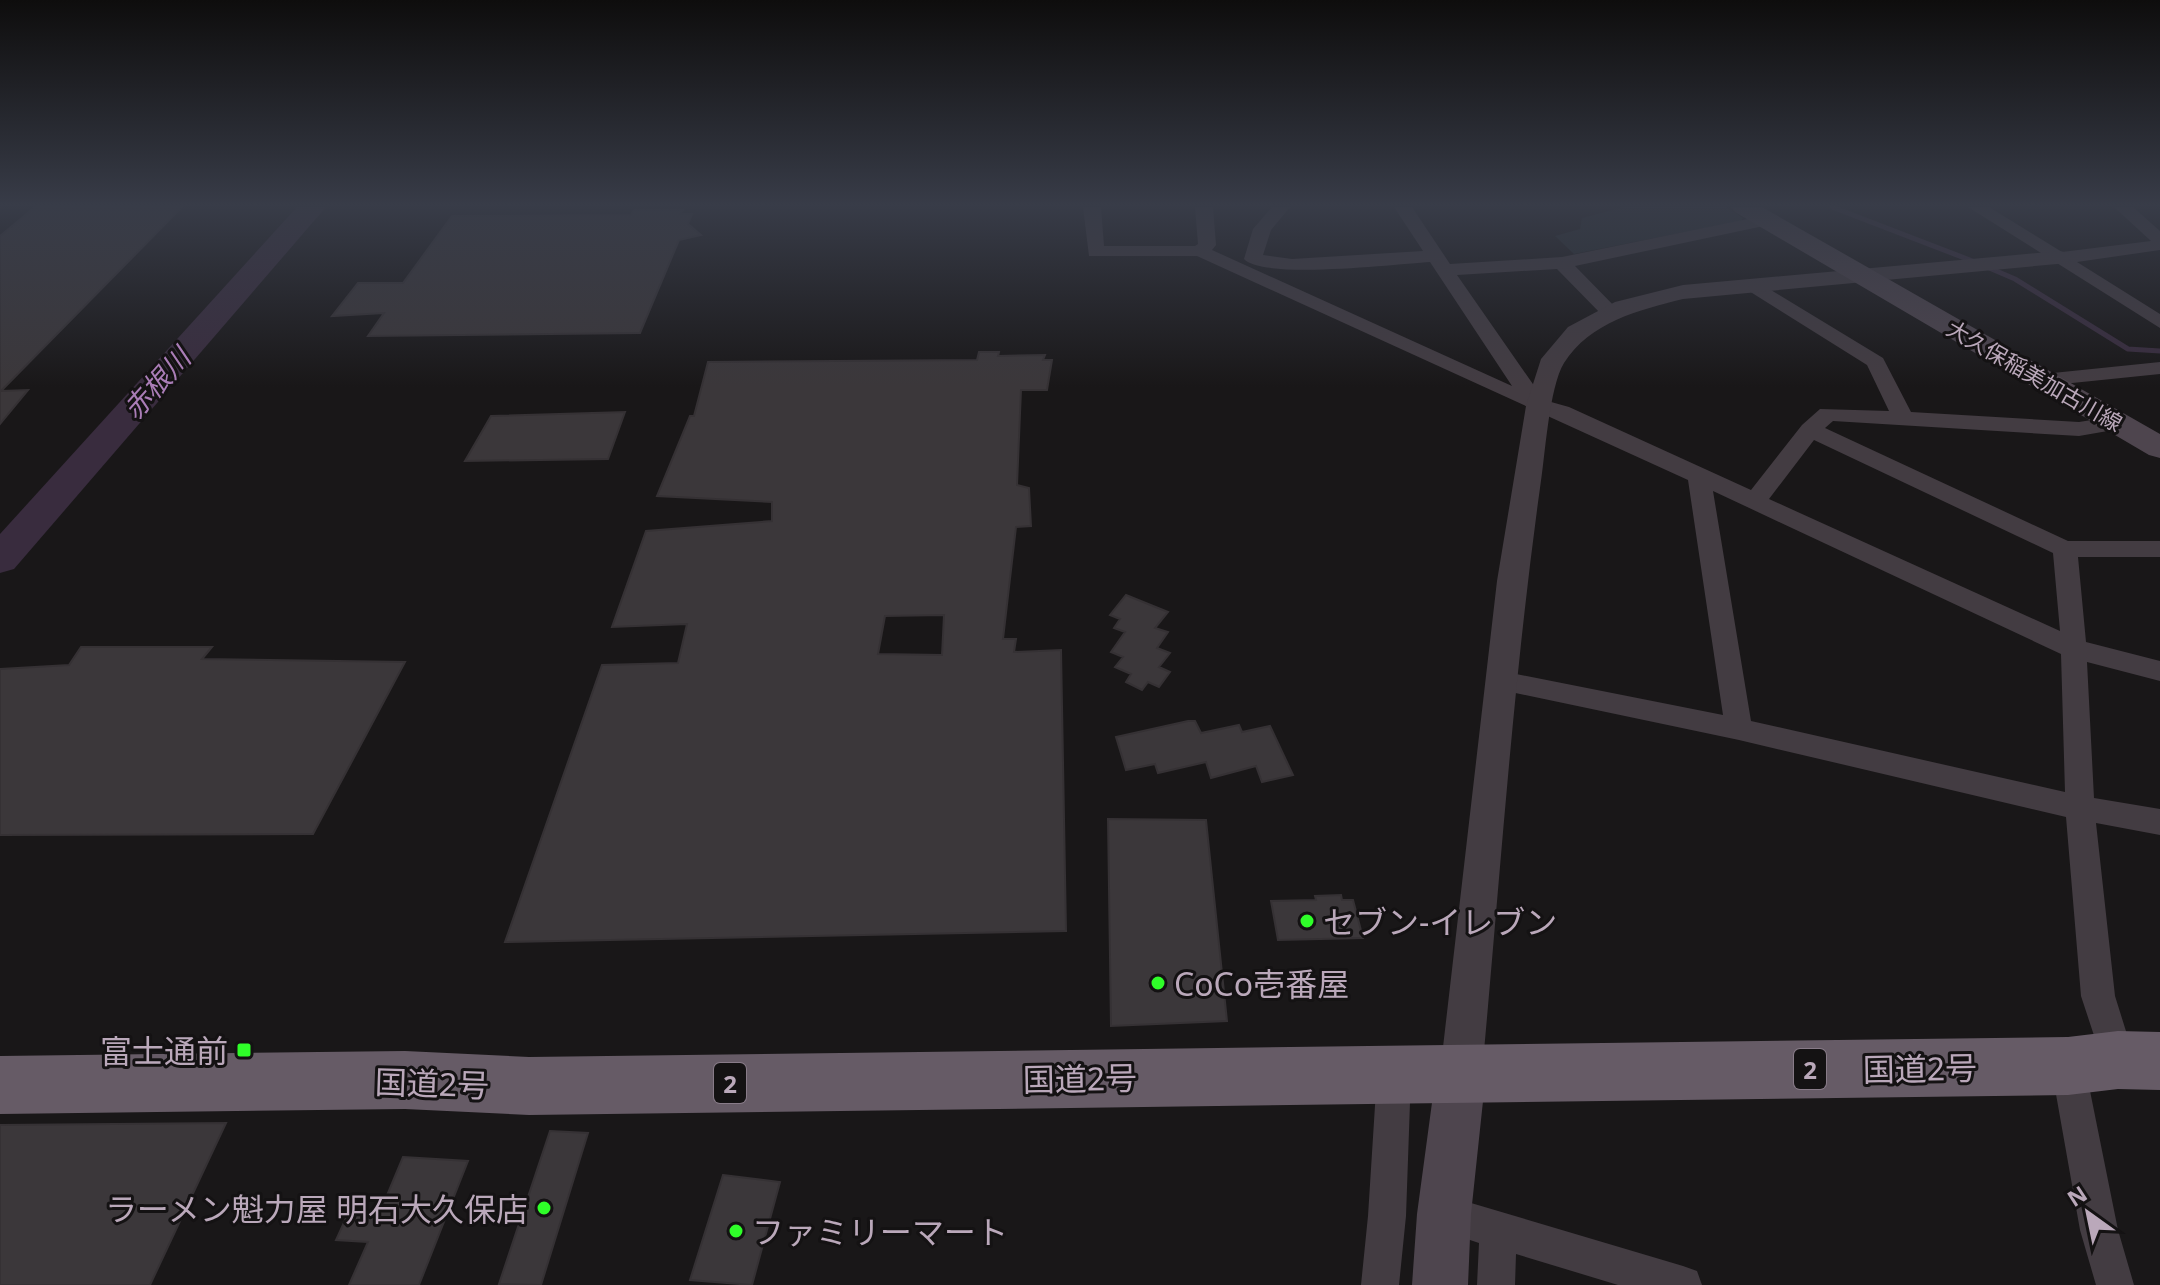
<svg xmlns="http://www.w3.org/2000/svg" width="2160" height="1285" viewBox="0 0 2160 1285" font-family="'Noto Sans','Noto Sans JP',sans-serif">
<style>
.green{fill:#262d31}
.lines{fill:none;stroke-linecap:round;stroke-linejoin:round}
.stream{stroke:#392c3e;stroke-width:5}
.river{fill:#392c3e;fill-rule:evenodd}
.building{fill:#3b373a;stroke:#353134;stroke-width:2;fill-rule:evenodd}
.minor{fill:#433c42;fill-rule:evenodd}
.tertiary{fill:#433c42;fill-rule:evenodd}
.secondary{fill:#4e454e;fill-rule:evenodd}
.trunk{fill:#665b66;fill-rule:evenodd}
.poi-dot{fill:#2ffe29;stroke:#141213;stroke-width:3}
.labels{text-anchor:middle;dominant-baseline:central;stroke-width:6;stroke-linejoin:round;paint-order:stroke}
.far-street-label{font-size:22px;fill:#baa8ba;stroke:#141213}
.shield{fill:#141213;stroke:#887b88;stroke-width:2}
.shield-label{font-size:24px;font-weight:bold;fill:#baa8ba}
.water-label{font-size:28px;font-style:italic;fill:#aa7db7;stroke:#141213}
.near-poi-label{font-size:32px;fill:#baa8ba;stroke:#141213;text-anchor:start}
.near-street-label{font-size:32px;fill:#baa8ba;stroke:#141213}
</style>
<rect width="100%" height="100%" fill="#191718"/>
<path class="green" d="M1624 207H1726L1743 218 1741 221 1574 254 1555 236 1580 229 1582 218Z"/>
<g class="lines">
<path class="stream" d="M1832 207 1975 262
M1987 267 2015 279 2128 349 2160 351"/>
<path class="river" d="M297 207H326L14 569 0 573V534Z"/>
</g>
<path class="building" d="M35 207H182L1 391 28 390 0 424V236Z
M634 210H683L680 214H692L688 224 701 235 679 240 640 333 368 336 384 313 332 316 358 283H403L452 216 631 215Z
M979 352H999L998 356 1045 355 1043 360H1052L1047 390H1021L1017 485 1029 488 1031 526 1016 527 1003 639H1016L1014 652 1061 650 1066 931 505 942 602 665 678 663 687 624 612 627 646 531 772 521V502L657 496 690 416H694L708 362 977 360ZM944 615 942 655 878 654 885 616Z
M625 412 608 459 465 461 491 416Z
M1126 595 1168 612 1155 628 1168 632 1157 648 1170 653 1159 667 1170 672 1159 687 1148 682 1142 690 1126 682 1131 674 1115 667 1123 657 1111 652 1125 632 1114 628 1120 619 1110 615Z
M81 647H212L202 659 405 662 313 834 0 835V669L69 665Z
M1188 721H1195L1201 733 1239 725 1242 732 1270 726 1293 775 1262 782 1256 766 1211 778 1206 762 1158 773 1155 764 1126 770 1116 737Z
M1108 819 1206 820 1227 1021 1111 1026Z
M1341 895 1342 900H1353L1363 938 1278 940 1271 901 1316 900 1315 896Z
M226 1123 150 1285H0V1125Z
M550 1131 588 1133 541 1285 499 1284Z
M403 1157 468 1161 419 1285H349L368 1242 336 1240 347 1216 378 1217Z
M723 1175 780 1182 752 1285 690 1280Z"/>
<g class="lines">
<path class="minor" d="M1083 207H1101L1104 246H1195L1198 244 1195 207H1213L1216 245 1212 250 1512 386 1430 262C1396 264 1264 280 1244 259L1253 229 1272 207H1290L1271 230 1263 255 1292 259 1423 251 1394 207H1412L1450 264 1562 257 1767 215 1773 216 1776 220 1773 224 1575 266 1621 313 1611 319 1604 317 1557 269 1457 275 1544 400 1569 407 1751 490 1802 425 1820 409 1889 411 1867 365 1749 291 1747 287 1756 281 1883 358 1911 412 2079 422 2117 416 2125 418 2128 423 2125 428 2079 436 1833 421 1825 428 2068 541H2160V557H2078L2086 642 2160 661V681L2087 662 2094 798 2160 809V835L2096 823 2115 996 2135 1060 2130 1072 2118 1077 2106 1072 2081 996 2066 817 1739 740 1492 688 1488 681 1492 674 1501 671 1723 715 1688 480 1197 256H1089ZM1814 440 2053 553 2060 631 1769 499ZM1713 491 2061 654 2065 792 1751 721Z
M1968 207H1989L2062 252 2151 241 2114 207H2133L2160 231V250L2077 262 2160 314V328Z
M2160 362V374L2043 386 2033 380 2043 374Z
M2068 1049 2080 1054 2085 1066 2118 1230 2134 1285H2096L2080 1230 2051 1066 2056 1054Z
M1394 1057 1406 1062 1411 1074 1406 1216 1399 1285H1361L1368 1216 1377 1074 1382 1062Z
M1444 1195 1683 1266 1697 1271 1702 1285H1618L1516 1254 1515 1285H1477L1479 1243 1431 1227 1425 1214 1431 1201Z"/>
<path class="tertiary" d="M2060 251 2068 253 2071 258 2068 263 1683 299C1639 310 1590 322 1564 363 1549 387 1545 458 1540 488 1513 682 1500 878 1482 1073L1476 1088 1461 1094 1446 1088 1440 1073 1497 581 1526 406 1541 359 1568 327 1615 302 1683 285Z"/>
<path class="secondary" d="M1731 207H1762L2160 434V458L2149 455 1735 212Z
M1461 1048 1479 1055 1486 1073 1471 1214 1468 1285H1412L1417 1214 1436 1073 1443 1055Z"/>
<path class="trunk" d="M2118 1031 2160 1032V1090L2118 1089 2068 1095 529 1115 405 1109 0 1114V1056L405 1051 529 1057 2068 1037Z"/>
</g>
<linearGradient id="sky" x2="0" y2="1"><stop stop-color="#0e0d0d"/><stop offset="0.53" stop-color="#383c48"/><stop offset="1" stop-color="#383c48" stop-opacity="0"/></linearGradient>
<rect width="2160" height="387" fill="url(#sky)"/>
<g class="poi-dot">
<circle cx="1307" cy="921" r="8"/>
<circle cx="1158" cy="983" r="8"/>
<rect x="236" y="1042" width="16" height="16" rx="4"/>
<circle cx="544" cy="1208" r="8"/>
<circle cx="736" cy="1231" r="8"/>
</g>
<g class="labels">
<g class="far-street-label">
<text transform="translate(2035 375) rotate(30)">大久保稲美加古川線</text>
</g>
<g class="shield">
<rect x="1794" y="1049" width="32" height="40" rx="6"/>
<rect x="714" y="1063" width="32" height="40" rx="6"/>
</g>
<g class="shield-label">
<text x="1810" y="1069">2</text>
<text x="730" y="1083">2</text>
</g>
<g class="water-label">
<text transform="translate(156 383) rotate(-48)">赤根川</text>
</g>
<g class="near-poi-label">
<text x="1323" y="921">セブン-イレブン</text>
<text x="1174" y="983">CoCo壱番屋</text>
<text x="228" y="1050" text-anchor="end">富士通前</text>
<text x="528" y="1208" text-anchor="end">ラーメン魁力屋 明石大久保店</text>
<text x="752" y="1231">ファミリーマート</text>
</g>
<g class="near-street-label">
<text transform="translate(1920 1068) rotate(-1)">国道2号</text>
<text transform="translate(1080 1078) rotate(-1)">国道2号</text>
<text transform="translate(432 1083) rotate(2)">国道2号</text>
</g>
</g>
<g transform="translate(2088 1213) rotate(327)" stroke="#141213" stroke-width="6" paint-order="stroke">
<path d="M0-6L14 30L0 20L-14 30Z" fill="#baa8ba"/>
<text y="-12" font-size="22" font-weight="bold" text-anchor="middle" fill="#baa8ba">N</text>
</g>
</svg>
